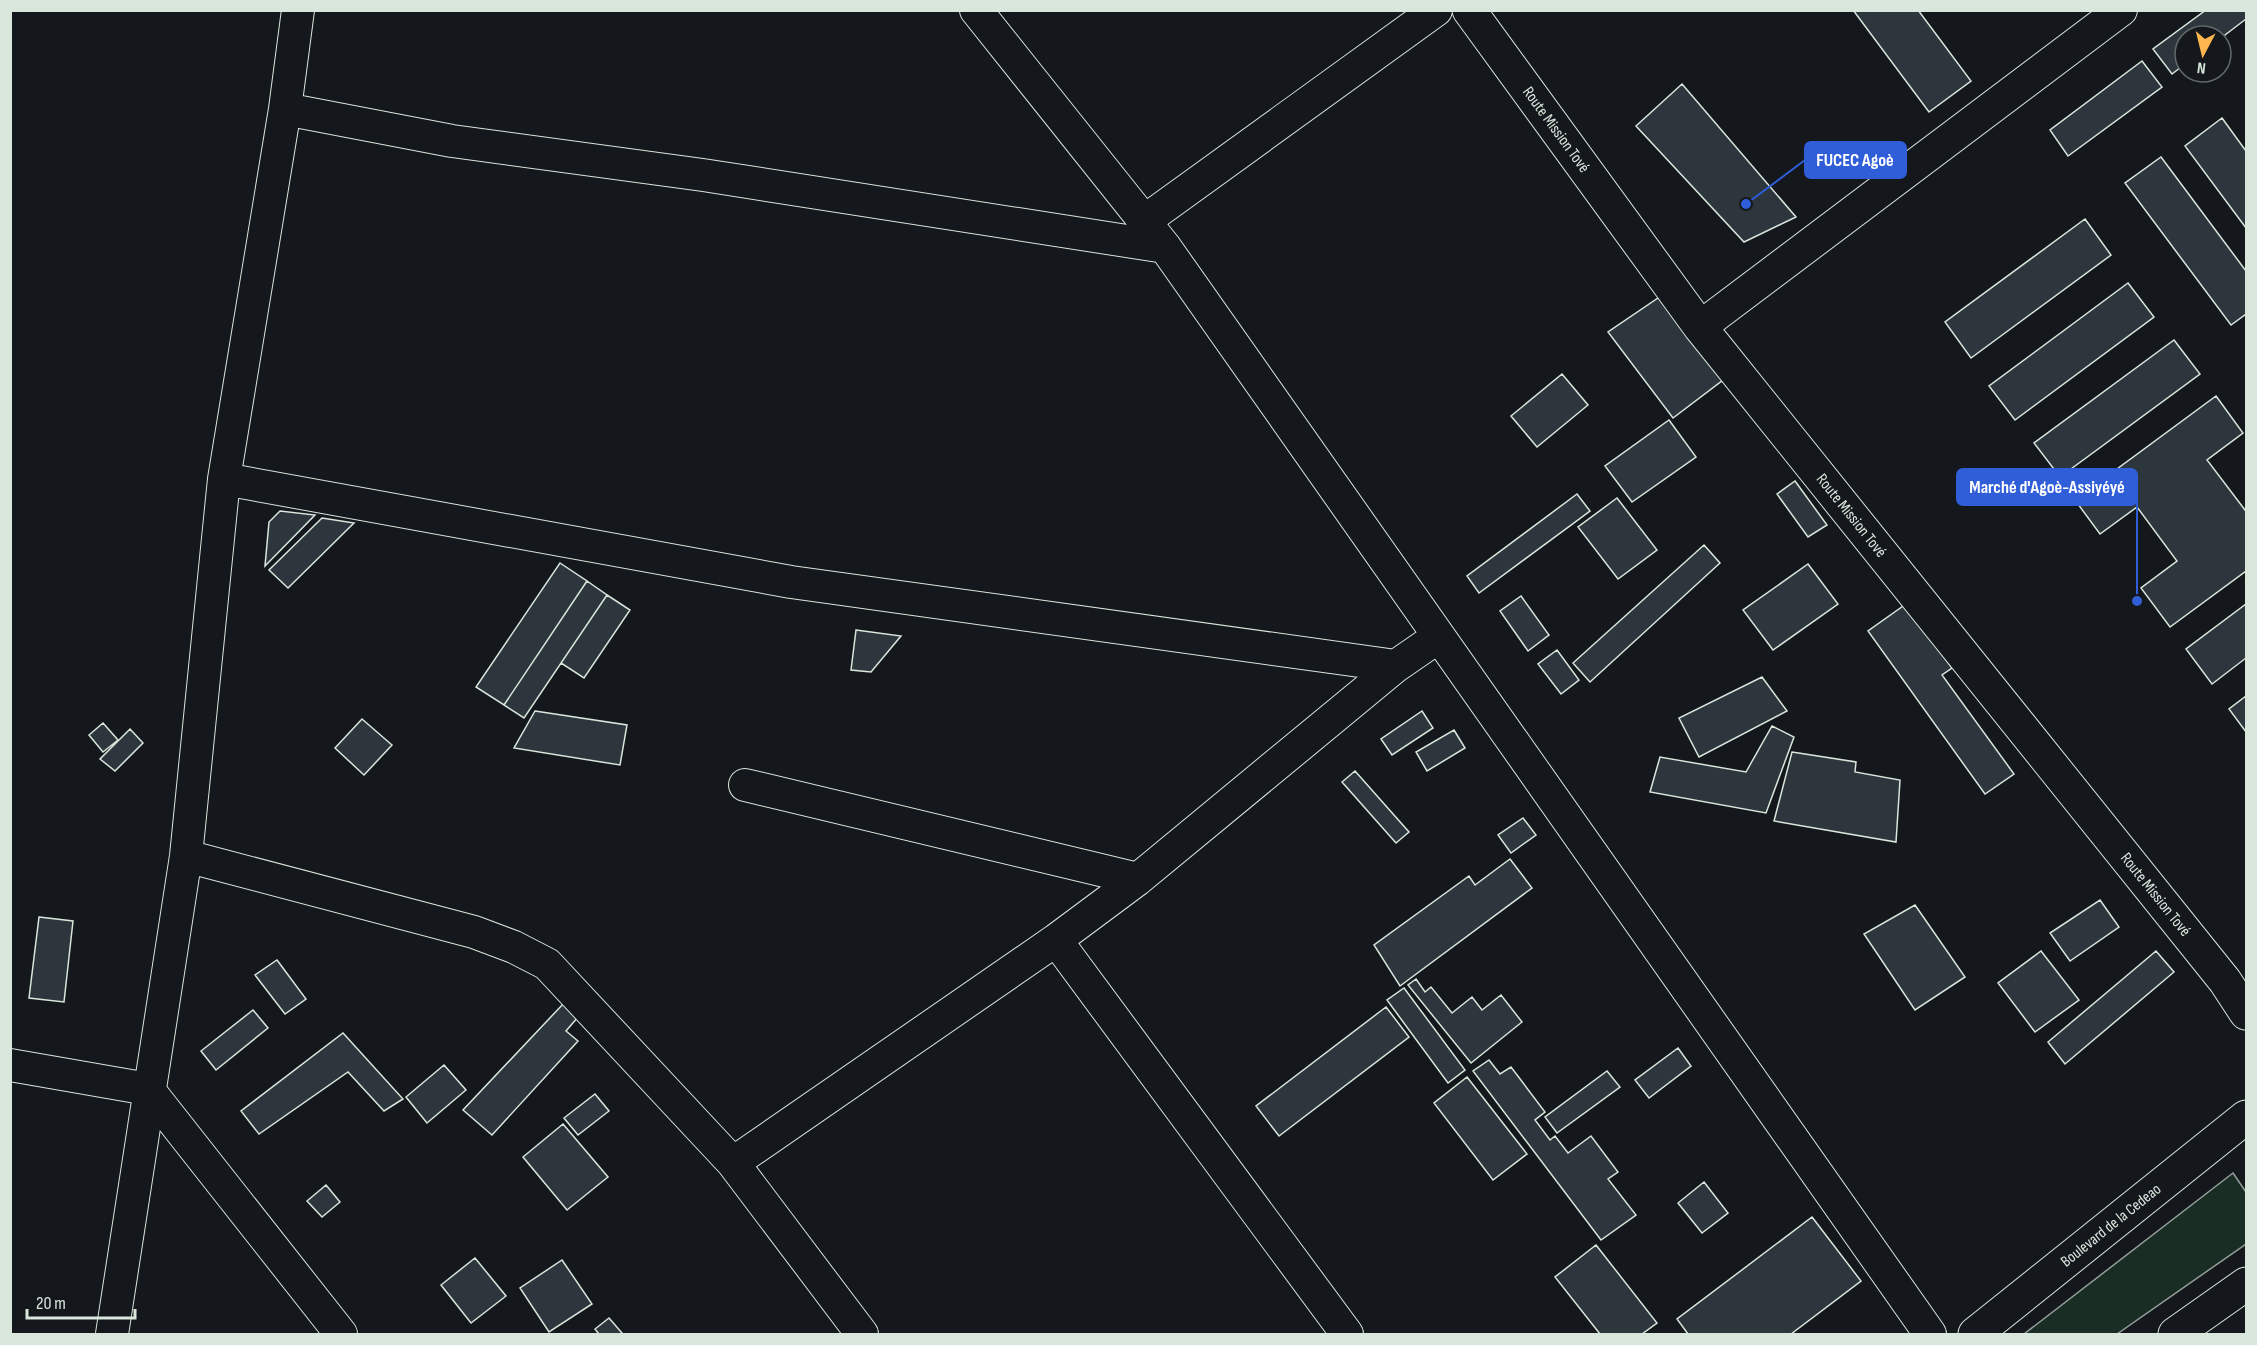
<svg xmlns="http://www.w3.org/2000/svg" width="2257" height="1345" viewBox="0 0 2257 1345" font-family="'Sofia Sans Condensed',sans-serif">
<style>
.green{fill:#1a2d24;stroke:#939e99;stroke-width:1.5}
.building{fill:#2c363c;stroke:#d8e6dc;stroke-width:1.5}
.lines{fill:none;stroke-linecap:round;stroke-linejoin:round}
.street-casing{stroke:#d8e6dc;stroke-width:34}
.secondary-casing{stroke:#d8e6dc;stroke-width:35}
.primary-casing{stroke:#d8e6dc;stroke-width:35}
.street{stroke:#14181c;stroke-width:32}
.secondary{stroke:#14181c;stroke-width:33}
.primary{stroke:#14181c;stroke-width:33}
.labels{text-anchor:middle;dominant-baseline:central;stroke-width:4.5;stroke-linejoin:round;paint-order:stroke}
.street-label{font-size:16px;fill:#d8e6dc;stroke:#14181c}
.leader{fill:none;stroke:#305dd8;stroke-width:2}
.callout-dot{fill:#305dd8;stroke:#14181c;stroke-width:2}
.callout{fill:#305dd8;stroke:#305dd8;stroke-width:2}
.callout-label{font-size:18px;text-anchor:middle;font-weight:bold;fill:#fff}
</style>
<rect width="100%" height="100%" fill="#14181c"/>
<path class="green" d="M2233 1173 2246 1192V1244L2117 1334H2024Z"/>
<path class="building" d="M1853 10H1918L1971 81 1929 112Z
M2206 10H2246V19L2221 38V36H2185V64L2172 74 2153 49Z
M2142 61 2162 87 2068 156 2050 130Z
M1682 84 1796 217 1744 242 1636 126Z
M2222 118 2246 151V228L2185 146Z
M2161 157 2246 271V314L2231 325 2125 183Z
M2085 219 2111 255 1971 358 1945 322Z
M2128 283 2154 317 2015 420 1989 386Z
M1661 296 1723 380 1673 418 1608 332Z
M2174 340 2200 374 2060 477 2034 443Z
M1562 374 1588 405 1537 447 1511 416Z
M2216 396 2243 433 2207 460 2245 510 2246 509V571L2170 627 2141 588 2177 561 2137 507 2100 534 2075 500Z
M1669 420 1696 457 1632 502 1605 466Z
M1795 481 1827 525 1808 537 1777 494Z
M1577 494 1590 511 1479 593 1467 576Z
M1617 498 1657 550 1618 579 1578 527Z
M280 511 315 515 265 566 269 522Z
M322 518 354 523 288 588 269 570Z
M1704 545 1720 563 1590 682 1573 663Z
M560 563 587 581 504 705 476 687Z
M1808 564 1838 604 1773 650 1743 610Z
M587 581 607 595 524 718 504 705Z
M607 595 630 610 584 678 561 663Z
M1521 596 1549 635 1528 651 1500 611Z
M1906 604 1952 668 1942 675 2014 774 1985 794 1868 631Z
M2246 604V658L2212 684 2186 649Z
M856 630 901 636 871 672 851 670Z
M1557 650 1579 680 1561 694 1538 664Z
M1762 677 1787 711 1699 757 1679 718Z
M2246 696V732L2229 709Z
M535 711 627 725 620 765 514 748Z
M1422 711 1433 728 1392 755 1381 739Z
M362 719 392 745 364 775 335 748Z
M103 723 118 740 103 752 89 735Z
M1772 726 1794 737 1766 813 1650 792 1660 757 1746 772Z
M130 729 143 743 115 771 100 759Z
M1454 730 1465 748 1427 771 1416 752Z
M1792 752 1856 762 1855 772 1900 780 1896 842 1774 821Z
M1355 771 1409 832 1396 843 1342 782Z
M1523 818 1536 835 1511 853 1498 835Z
M1510 859 1532 888 1400 986 1374 945 1469 876 1475 885Z
M2100 900 2119 927 2070 961 2050 933Z
M1915 905 1965 977 1915 1010 1864 934Z
M39 917 73 921 64 1002 29 998Z
M2041 951 2079 1000 2035 1032 1998 983Z
M2156 951 2174 972 2065 1064 2048 1042Z
M277 960 306 999 285 1014 255 975Z
M1416 979 1425 992 1431 987 1452 1013 1472 997 1482 1010 1501 995 1522 1022 1471 1063 1408 985Z
M1404 988 1465 1070 1448 1083 1387 1000Z
M564 1003 578 1017 566 1031 578 1041 492 1135 463 1110Z
M1386 1007 1409 1037 1279 1136 1256 1106Z
M253 1010 268 1028 216 1070 201 1051Z
M343 1033 403 1099 384 1111 348 1072 259 1134 241 1111Z
M1678 1048 1691 1066 1649 1098 1635 1080Z
M1489 1060 1500 1074 1511 1067 1545 1112 1535 1120 1550 1140 1555 1136 1568 1153 1591 1136 1618 1172 1608 1179 1636 1215 1601 1240 1473 1071Z
M444 1065 466 1090 427 1123 406 1097Z
M1607 1071 1620 1087 1557 1133 1545 1117Z
M1467 1077 1527 1154 1493 1180 1434 1103Z
M595 1094 609 1111 578 1135 564 1118Z
M563 1124 608 1177 567 1210 523 1157Z
M1704 1182 1728 1213 1702 1233 1678 1203Z
M326 1185 340 1202 322 1217 307 1201Z
M1812 1217 1861 1281 1791 1334H1688L1677 1319Z
M1596 1245 1657 1323 1642 1334H1600L1555 1277Z
M475 1258 506 1296 471 1323 441 1285Z
M562 1260 592 1304 549 1332 520 1288Z
M609 1318 622 1333 620 1334H599L595 1329Z"/>
<g class="lines">
<g class="street-casing">
<path id="street" d="M976 10 1165 247 1930 1334
M285 109 452 141 703 175 1165 247
M1143 222 1436 10
M1700 327 2121 10
M224 479 791 582 1396 666
M745 785 1138 879
M186 856 474 932 514 947 547 964 733 1163 862 1334
M1056 940 1347 1334
M10 1065 148 1089 341 1334
M733 1163 1056 940 1138 879 1396 666 1438 637
M112 1334 186 856 224 479 285 109 298 10"/>
</g>
<g class="secondary-casing">
<g id="secondary">
<path id="s1" d="M1469 10 1700 327 2225 981 2246 1013"/>
</g>
</g>
<g class="primary-casing">
<g id="primary">
<path id="s2" d="M1975 1334 2246 1117"/>
<path d="M2175 1334 2246 1284"/>
</g>
</g>
<use href="#street" class="street"/>
<use href="#secondary" class="secondary"/>
<use href="#primary" class="primary"/>
</g>
<g class="labels">
<g class="street-label">
<text stroke="none"><textPath href="#s1" startOffset="148">Route Mission Tové</textPath></text>
<text stroke="none"><textPath href="#s1" startOffset="634">Route Mission Tové</textPath></text>
<text stroke="none"><textPath href="#s1" startOffset="1120">Route Mission Tové</textPath></text>
<text stroke="none"><textPath href="#s2" startOffset="174">Boulevard de la Cedeao</textPath></text>
</g>
</g>
<path class="leader" d="M1746 204L1805 160M2137 601L2137 487"/>
<g class="callout-dot">
<circle cx="1746" cy="204" r="6"/>
<circle cx="2137" cy="601" r="6"/>
</g>
<g class="callout">
<rect x="1805" y="142" width="101" height="36" rx="6"/>
<rect x="1957" y="469" width="180" height="36" rx="6"/>
</g>
<g class="callout-label">
<text x="1855" y="166">FUCEC Agoè</text>
<text x="2047" y="493">Marché d'Agoè-Assiyéyé</text>
</g>
<rect width="2257" height="1345" fill="none" stroke="#d8e6dc" stroke-width="24"/>
<g transform="translate(2203 54) rotate(187)"><circle r="28" fill="#14181c" stroke="#626a69" stroke-width="1.5"/>
<path d="M0-4.5L10 22L0 15L-10 22Z" fill="#ffb74d"/>
<text y="-9" font-size="16" font-weight="bold" text-anchor="middle" fill="#d8e6dc">N</text>
</g>
<path d="M27 1309v9h108v-9" fill="none" stroke="#d8e6dc" stroke-width="3"/>
<text x="36" y="1309" font-size="18" fill="#d8e6dc" stroke="#14181c" stroke-width="4.5" paint-order="stroke">20 m</text>
</svg>
